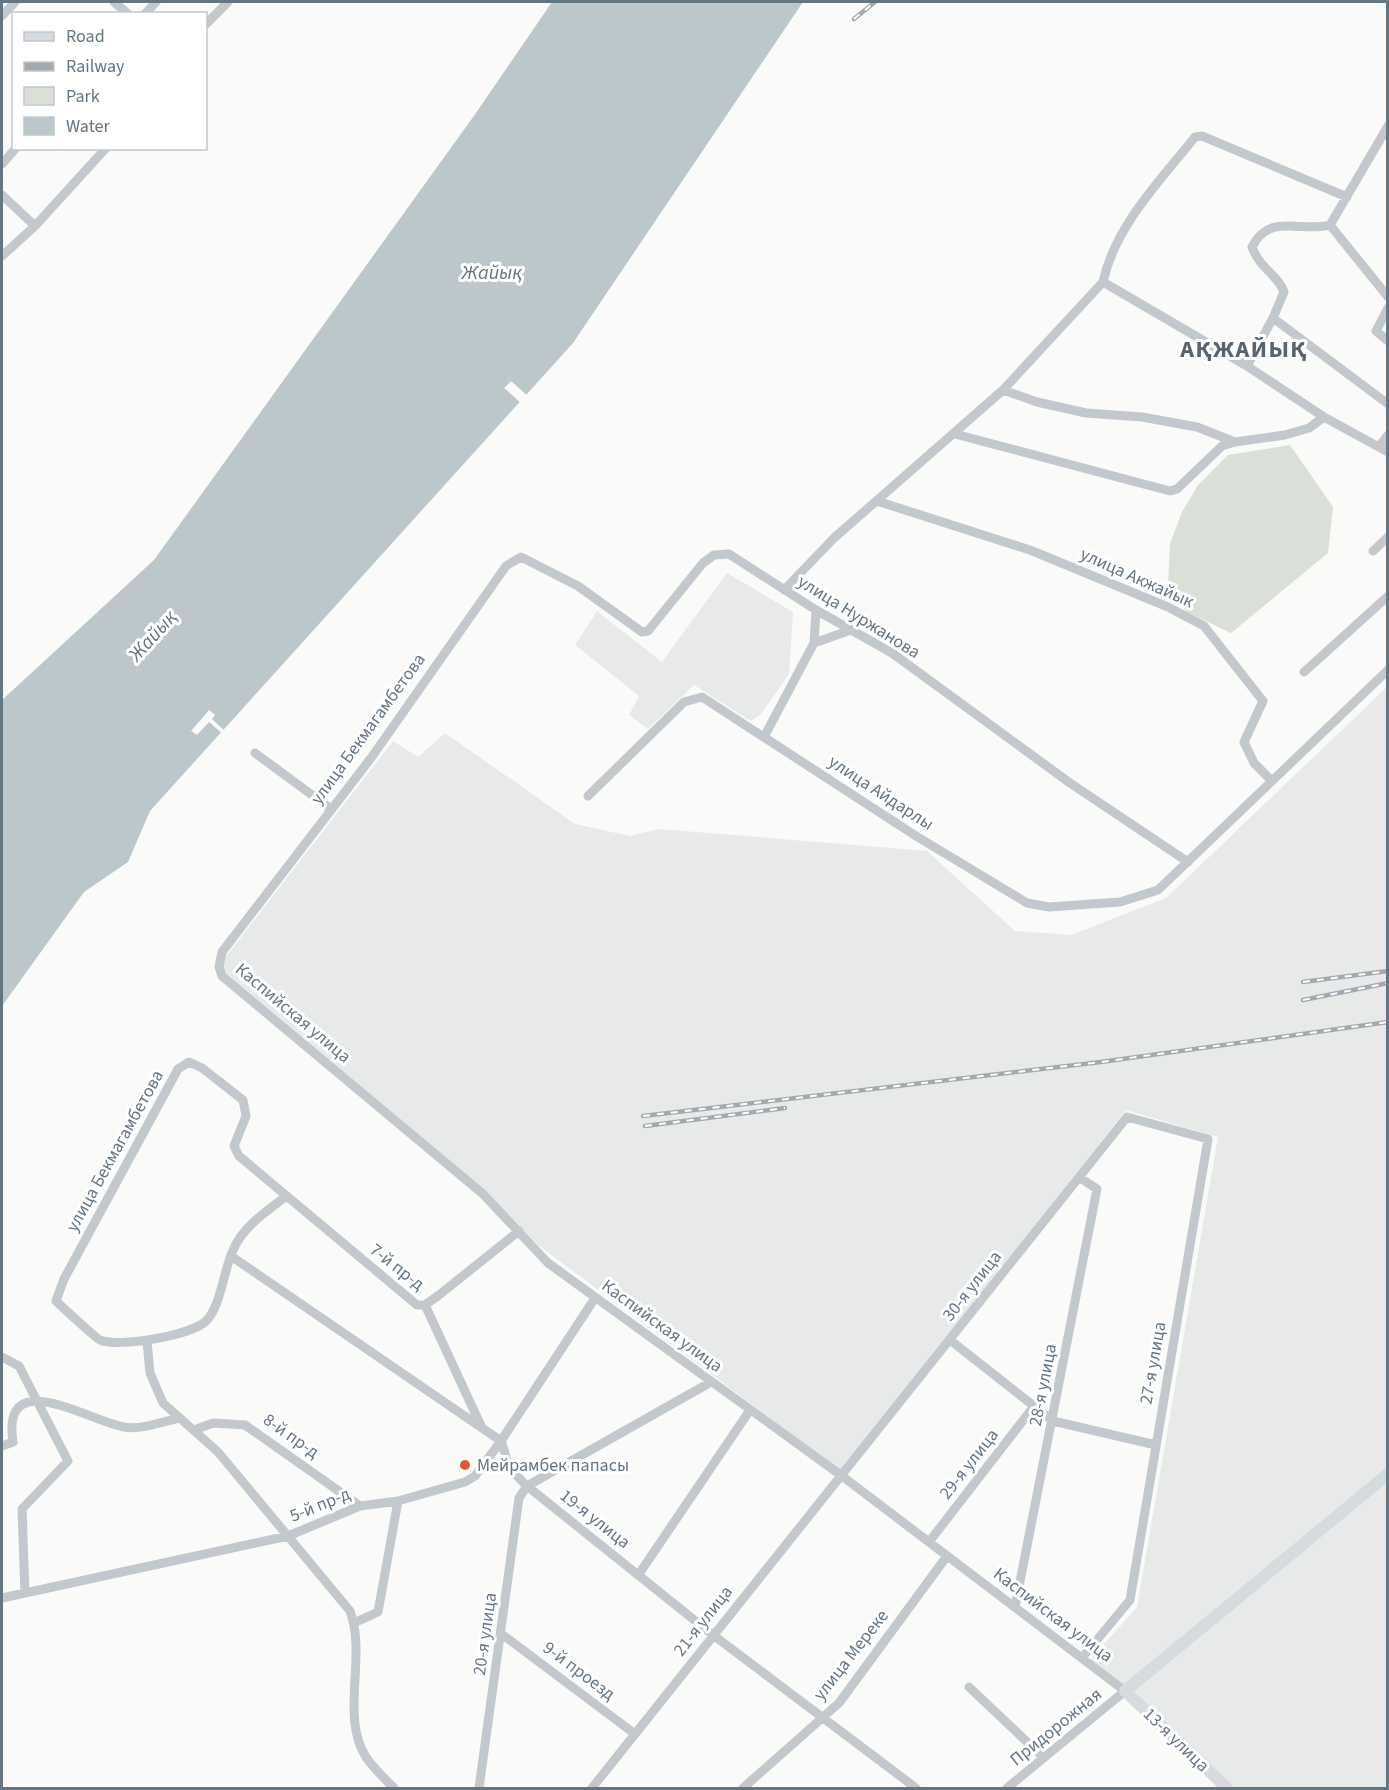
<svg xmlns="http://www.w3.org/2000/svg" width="1389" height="1790" viewBox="0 0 1389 1790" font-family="'Source Sans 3',sans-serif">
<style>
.built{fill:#e8e9e9}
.green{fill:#dadfd7}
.water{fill:#bbc7cb}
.pier{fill:#fafaf8}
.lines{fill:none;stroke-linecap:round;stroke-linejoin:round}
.street{stroke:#c3c8cc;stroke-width:9}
.secondary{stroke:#d6dbdf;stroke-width:12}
.rail-casing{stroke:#a2aab0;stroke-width:4.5}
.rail{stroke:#fff;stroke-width:2;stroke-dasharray:7;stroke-linecap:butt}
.poi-dot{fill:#e4572e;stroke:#fff;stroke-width:2}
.labels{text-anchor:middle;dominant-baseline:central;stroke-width:6;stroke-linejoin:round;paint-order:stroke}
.street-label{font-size:18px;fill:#657683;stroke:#fff}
.poi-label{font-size:18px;fill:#657683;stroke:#fff;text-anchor:start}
.water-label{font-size:20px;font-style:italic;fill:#60757c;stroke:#fff}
.district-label{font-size:24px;font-weight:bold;letter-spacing:1.5px;fill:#57646e;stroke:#fff}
</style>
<rect width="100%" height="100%" fill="#fafaf8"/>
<path class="built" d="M727 573 793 612 789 674 761 714 751 721 694 685 648 729 629 715 639 696 575 645 597 611 662 662Z
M1387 687V1788H1227L1091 1659 1137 1607 1218 1137 1126 1110 841 1471 538 1245 486 1192 224 971V959L393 741 418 757 445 733 575 824 630 836 659 829 927 851 1015 931 1071 935 1166 898Z"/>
<path class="green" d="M1290 445 1333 507 1328 553 1231 633 1187 612 1168 587 1170 544 1182 512 1198 485 1228 455Z"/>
<path class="water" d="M552 2H803L573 343 150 811 128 862 84 892 2 1006V700L154 560 476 113Z"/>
<path class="pier" d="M511 381 529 397 522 404 504 388Z
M209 710 215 715 212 719 226 732 224 735 209 722 197 735 191 731Z"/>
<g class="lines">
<path class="street" d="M114 2 128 14
M145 14 156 2
M2 16 15 2
M206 24 228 2
M2 164 16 148
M2 195 35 226
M1330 225 1388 297
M2 256 35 226 106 148
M1103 282C1115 226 1160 181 1195 137L1202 136 1347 197
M1388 308 1376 331 1388 341
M1273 318 1284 292C1279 276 1260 269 1252 247 1270 212 1300 233 1330 225L1388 126
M1247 366 1273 318 1388 404
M1003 390 1037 402 1086 413 1142 417 1197 427 1235 442
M955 434 1170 491 1177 489 1222 446 1235 442 1285 435 1309 428 1324 417
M1379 447 1388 435
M877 501 1030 550 1168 607 1204 626 1263 701 1244 742 1254 763 1272 781
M1373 551 1388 537
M784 590 834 538 1003 390 1103 282 1247 366 1324 417 1388 452
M814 643 816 610
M1304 672 1388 596
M764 737 814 643 851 630
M255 753 331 809
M588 796 684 702 702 697 916 836 1027 903 1049 907 1120 902 1158 890 1388 670
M285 1197C266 1212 245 1225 234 1248 224 1267 221 1307 206 1321 192 1335 119 1348 100 1340 97 1339 60 1305 56 1301L64 1279 178 1069 189 1062 202 1068 243 1100 246 1116 234 1146 239 1156 417 1305H425L439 1295 519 1231
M231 1256 501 1441 510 1469 527 1486 713 1635 916 1788
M425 1305 482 1428
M950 1340 1053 1421 1156 1445
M147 1341 150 1373 163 1403 218 1452 350 1611C367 1656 340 1717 366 1757 374 1769 385 1779 394 1788
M2 1357 19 1366 68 1461 22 1509 25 1593
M194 1430 213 1423 245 1425 360 1506
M2 1446 13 1442C1 1364 89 1421 124 1427 141 1430 162 1422 179 1418
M929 1542 1035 1405
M639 1574 750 1410
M2 1598 288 1536 360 1506 398 1501 465 1482 475 1476 501 1441 595 1298
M1015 1607 1097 1189 1079 1177
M354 1623 378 1612 398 1501
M503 1635 635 1734
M969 1687 1044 1758
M479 1788 519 1498 527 1486 711 1382
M592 1788 1127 1117 1208 1139 1130 1600 1082 1658
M743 1788 839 1703 947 1556
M1007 1788 1125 1691 842 1476 548 1263 483 1194 222 976 219 967 222 952 371 758 506 566 521 557 578 586 642 632 648 631 703 563 714 555 729 554 816 610 892 653 1070 783 1188 862"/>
<path class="secondary" d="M1227 1788 1125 1691 1388 1474"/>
<g class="rail-casing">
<path id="rail" d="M854 19 875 2
M1303 982 1388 971
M1303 1000 1388 983
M643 1116 1101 1062 1388 1022
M645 1126 785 1108"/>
</g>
<use href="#rail" class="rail"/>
</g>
<circle class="poi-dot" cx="465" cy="1465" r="6"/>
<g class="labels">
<g class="street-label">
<text transform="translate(1137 578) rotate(24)">улица Акжайык</text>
<text transform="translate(859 617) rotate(32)">улица Нуржанова</text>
<text transform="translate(368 729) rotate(-54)">улица Бекмагамбетова</text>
<text transform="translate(881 793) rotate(33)">улица Айдарлы</text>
<text transform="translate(293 1013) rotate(40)">Каспийская улица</text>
<text transform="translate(115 1151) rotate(-61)">улица Бекмагамбетова</text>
<text transform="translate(397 1267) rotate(38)">7-й пр-д</text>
<text transform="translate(972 1286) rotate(-52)">30-я улица</text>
<text transform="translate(662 1326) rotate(36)">Каспийская улица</text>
<text transform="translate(1153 1363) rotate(-80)">27-я улица</text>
<text transform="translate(1043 1385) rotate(-79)">28-я улица</text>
<text transform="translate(291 1436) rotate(35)">8-й пр-д</text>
<text transform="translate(969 1464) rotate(-52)">29-я улица</text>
<text transform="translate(320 1505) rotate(-22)">5-й пр-д</text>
<text transform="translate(595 1519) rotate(38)">19-я улица</text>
<text transform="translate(1053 1615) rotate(37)">Каспийская улица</text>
<text transform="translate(703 1621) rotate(-52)">21-я улица</text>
<text transform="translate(485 1634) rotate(-82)">20-я улица</text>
<text transform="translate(851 1655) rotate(-52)">улица Мереке</text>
<text transform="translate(579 1671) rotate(37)">9-й проезд</text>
<text transform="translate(1056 1727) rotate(-39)">Придорожная</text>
<text transform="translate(1176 1740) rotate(44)">13-я улица</text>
</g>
<g class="poi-label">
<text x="477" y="1465">Мейрамбек папасы</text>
</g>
<g class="water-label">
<text x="492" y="273">Жайық</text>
<text transform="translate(153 636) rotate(-48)">Жайық</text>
</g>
<g class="district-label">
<text x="1244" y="349">АҚЖАЙЫҚ</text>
</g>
</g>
<rect width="1389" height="1790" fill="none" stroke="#657683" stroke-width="6"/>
<rect x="12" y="12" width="195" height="138" fill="#ffffff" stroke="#c1c8cd" stroke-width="1.5"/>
<rect x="24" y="32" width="30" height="9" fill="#d6dbdf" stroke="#c1c8cd" stroke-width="1.5"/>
<text x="66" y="42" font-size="18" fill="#657683">Road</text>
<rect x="24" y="62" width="30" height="9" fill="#a2aab0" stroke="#c1c8cd" stroke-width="1.5"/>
<text x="66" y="72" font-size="18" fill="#657683">Railway</text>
<rect x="24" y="87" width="30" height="18" fill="#dadfd7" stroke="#c1c8cd" stroke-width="1.5"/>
<text x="66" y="102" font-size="18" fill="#657683">Park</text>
<rect x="24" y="117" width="30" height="18" fill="#bbc7cb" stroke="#c1c8cd" stroke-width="1.5"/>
<text x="66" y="132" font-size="18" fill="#657683">Water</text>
</svg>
